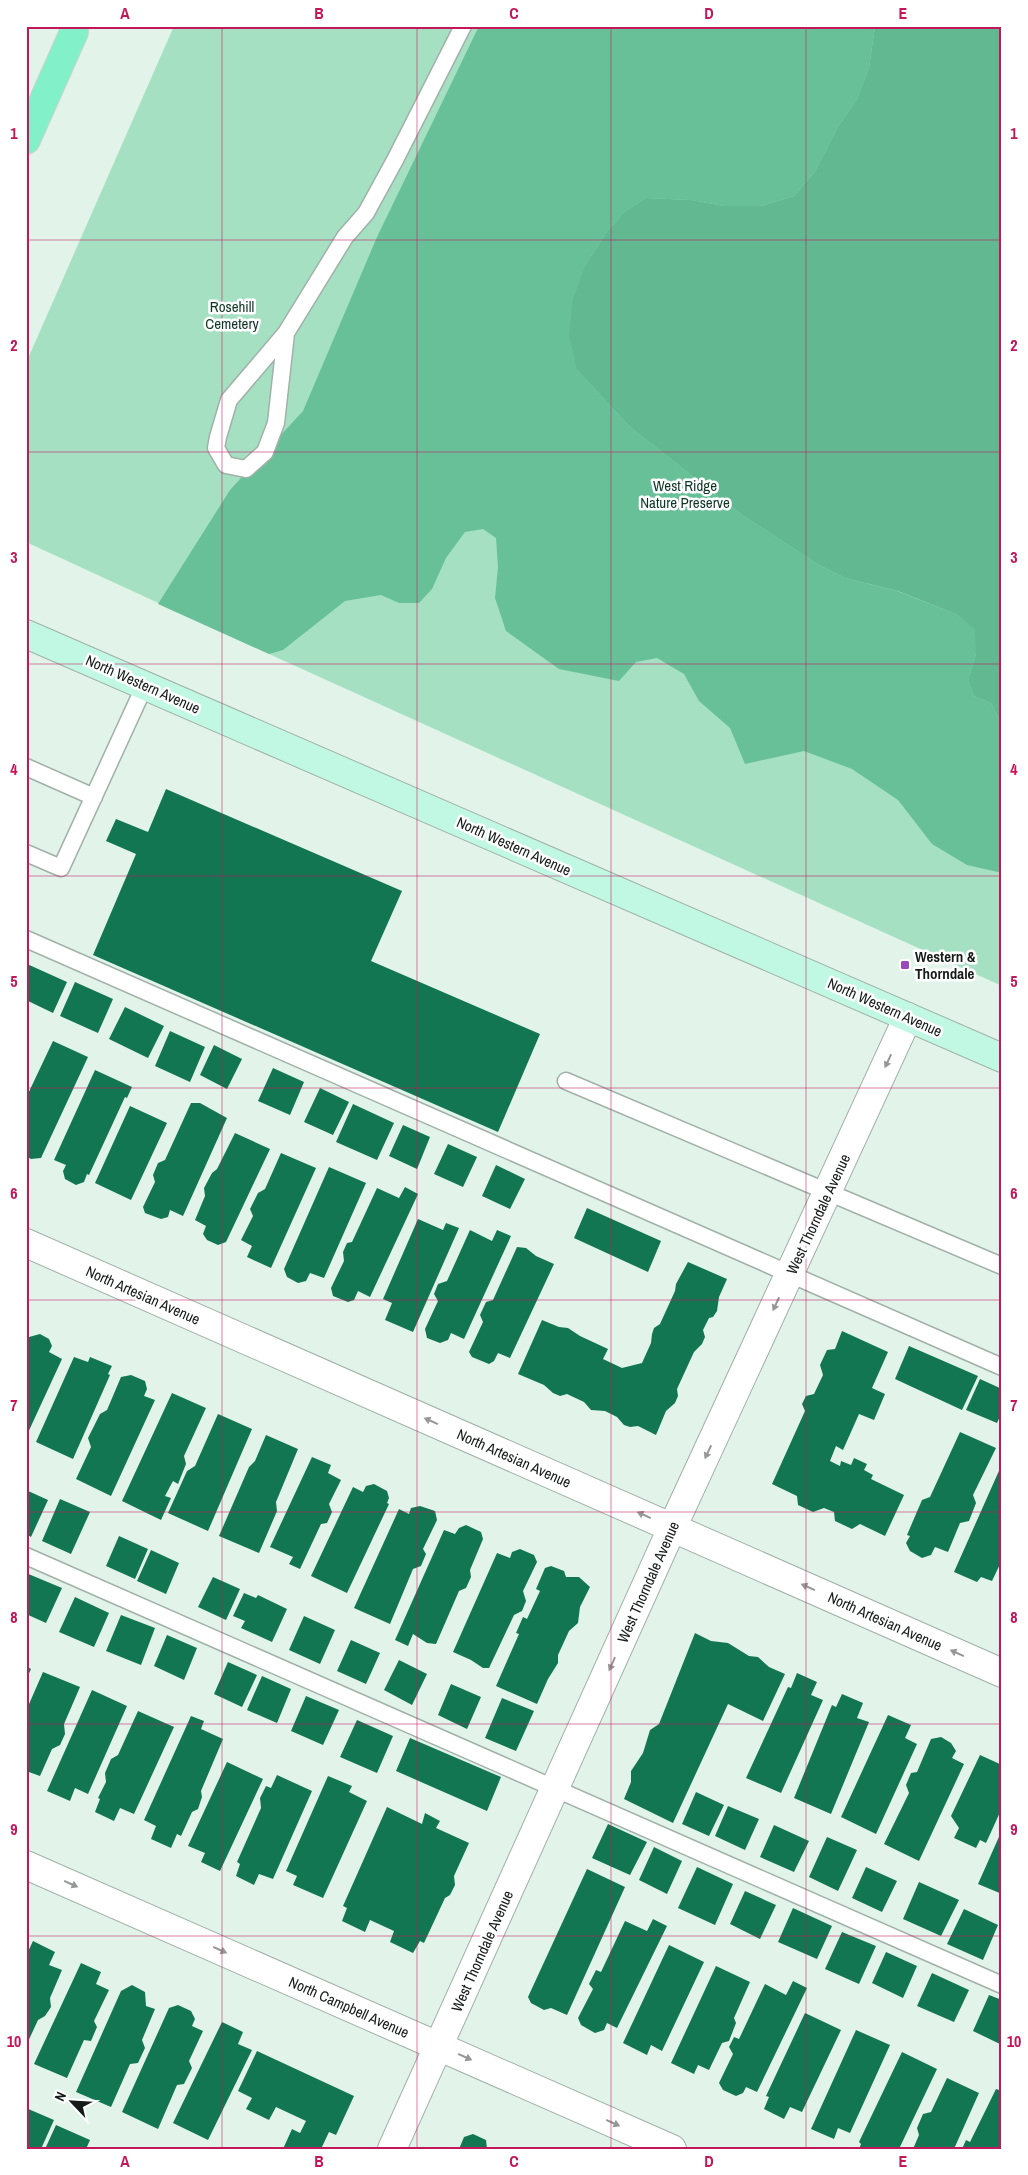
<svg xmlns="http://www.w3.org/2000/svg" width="1028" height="2175" viewBox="0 0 1028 2175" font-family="'Archivo Narrow',sans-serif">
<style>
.green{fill:#a6e0c3}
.forest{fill:#68c098}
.water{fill:#61b891}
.building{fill:#127653}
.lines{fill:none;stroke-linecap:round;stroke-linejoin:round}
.lane-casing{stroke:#a0b1a8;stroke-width:19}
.street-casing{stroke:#a0b1a8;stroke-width:30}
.secondary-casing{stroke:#a0b1a8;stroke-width:30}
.primary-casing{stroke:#d0d1d1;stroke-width:30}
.lane{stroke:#fff;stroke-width:16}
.street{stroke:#fff;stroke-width:28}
.secondary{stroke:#c1f8e4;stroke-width:28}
.primary{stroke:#82f1c9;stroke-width:28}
.oneway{fill:#969897}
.grid{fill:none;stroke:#c2185b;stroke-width:1;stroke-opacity:0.55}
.poi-dot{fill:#964abc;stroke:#fff;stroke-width:2}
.labels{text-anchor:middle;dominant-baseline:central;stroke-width:5;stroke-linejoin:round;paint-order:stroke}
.park-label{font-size:15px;fill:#0e3625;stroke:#fff}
.street-label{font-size:15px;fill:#151b18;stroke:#fff}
.poi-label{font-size:15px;font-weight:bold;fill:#151b18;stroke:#fff;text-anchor:start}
.neatline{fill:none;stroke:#c2185b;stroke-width:2}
.grid-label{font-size:16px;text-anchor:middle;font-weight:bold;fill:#c2185b}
</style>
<rect width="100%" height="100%" fill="#e2f4ea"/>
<path class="green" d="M174 26H1002V986L269 654 26 542V363Z"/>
<path class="forest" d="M479 26H875L869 68 857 99 838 127 814 173 794 196 761 206H724L691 200 646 198 624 212 606 233 586 264 577 370 630 427 742 515 821 566 845 578 897 591 958 615 976 630V654L968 681 974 696 991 703 1002 725V873L967 865 932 844 898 800 852 769 804 751 745 764 730 728 699 701 684 674 657 658 636 662 619 681 559 669 506 631 495 598 498 567 496 538 483 529 465 532 446 558 432 589 419 603H399L381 595 345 601 283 650 269 654 158 604 230 490 303 411 377 237Z"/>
<path class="water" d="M875 26H1002V725L991 703 974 696 968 681 976 654 975 630 958 615 898 591 845 578 821 566 742 515 630 427 577 370 569 335 573 299 586 264 606 233 624 212 646 198 691 200 724 206H761L794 196 814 173 838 127 857 99 869 68Z"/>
<path class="building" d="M166 789 402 891 371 961 540 1034 498 1132 93 955 136 854 106 841 116 819 148 832Z
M27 964 67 982 53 1013 26 1000Z
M75 982 113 999 98 1033 60 1016Z
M125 1007 164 1026 148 1058 109 1039Z
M170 1031 205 1047 190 1082 155 1066Z
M53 1041 88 1057 41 1158 31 1159 26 1156V1098Z
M214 1045 242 1059 227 1089 200 1075Z
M273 1068 304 1082 290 1115 258 1101Z
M95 1070 132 1087 127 1098 125 1097 89 1175 87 1174 84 1182 76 1185 65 1179 63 1171 66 1165 54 1160Z
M320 1088 349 1102 333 1135 304 1122Z
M191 1103H200L227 1118 183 1216 170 1210 168 1217 161 1219 145 1213 143 1207 155 1182 153 1175 158 1163 165 1160Z
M353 1104 394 1123 377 1160 336 1142Z
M130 1106 167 1123 131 1200 95 1183Z
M403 1125 430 1137 417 1169 389 1156Z
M235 1133 270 1149 226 1242 218 1245 207 1240 203 1234 206 1226 195 1220 205 1196 204 1188 212 1173 217 1169Z
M448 1144 477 1157 463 1187 434 1174Z
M281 1153 316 1168 271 1268 247 1257 252 1246 241 1240 253 1216 250 1209 258 1193 265 1189Z
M496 1165 525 1179 510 1209 482 1196Z
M329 1167 366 1183 324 1278 310 1273 306 1281 298 1283 287 1277 284 1269Z
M405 1187 418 1194 370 1297 358 1291 354 1300 348 1302 333 1296 331 1288 344 1261 343 1252 347 1243 352 1242 377 1188 399 1198Z
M587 1208 661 1241 648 1272 574 1238Z
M418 1219 443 1230 446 1223 459 1228 413 1332 385 1320 392 1303 383 1299Z
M470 1230 492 1241 497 1230 511 1236 464 1339 451 1333 448 1340 440 1343 427 1338 425 1329 438 1301 434 1294 438 1284 447 1281Z
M517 1247 526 1248 536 1256 554 1264 510 1358 498 1353 494 1361 489 1364 472 1357 469 1352 483 1322 480 1315 486 1302 493 1300Z
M688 1262 727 1279 719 1297 717 1311 713 1317 709 1318 703 1330 705 1337 702 1344 694 1352 677 1389 678 1396 675 1403 666 1411 656 1435 638 1426 630 1427 624 1425 617 1417 605 1411 591 1410 584 1402 567 1394 560 1396 553 1393 544 1385 518 1374 542 1320 559 1327 568 1328 580 1336 608 1349 603 1359 622 1368 642 1363 651 1343 652 1334 654 1328 660 1324 675 1291 676 1284Z
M842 1331 888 1352 872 1388 885 1394 874 1420 859 1414 843 1450 836 1446 830 1461 840 1466 841 1461 851 1465 854 1458 867 1464 864 1470 873 1475 871 1479 904 1495 885 1536 860 1524 852 1529 835 1521 834 1512 824 1508 813 1512 798 1505 797 1496 772 1484 805 1411 802 1404 806 1396 814 1394 823 1375 820 1365 827 1350 835 1349Z
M40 1334 49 1339 52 1346 49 1352 62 1359 26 1437V1343L29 1337Z
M909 1346 978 1376 962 1410 895 1379Z
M74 1357 88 1362 90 1357 112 1366 108 1374 110 1375 73 1459 36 1442Z
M131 1375 145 1381 147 1389 144 1396 155 1400 111 1496 76 1479 91 1447 88 1438 100 1414 107 1410 121 1377Z
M980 1379 1002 1389V1412L997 1423 966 1410Z
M172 1393 206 1408 184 1456 186 1464 178 1484 173 1481 165 1496 171 1498 161 1520 122 1501Z
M218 1414 252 1429 208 1531 168 1513 187 1471 195 1466Z
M960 1432 996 1448 973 1495 976 1503 969 1521 960 1523 948 1552 935 1547 931 1555 922 1558 910 1551 906 1543 910 1536 907 1535 922 1500 930 1497Z
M266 1435 298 1449 276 1502 277 1511 259 1553 219 1536 249 1467 255 1461Z
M312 1457 331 1465 328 1473 341 1480 329 1504 332 1512 327 1523 321 1524 300 1569 289 1564 293 1557 270 1547Z
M1002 1464V1560L992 1581 981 1577 977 1582 954 1572Z
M374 1484 387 1491 389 1498 387 1503 389 1504 347 1593 311 1576 353 1487 363 1492 366 1486Z
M26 1490 48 1500 31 1537 26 1534Z
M60 1499 90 1512 71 1554 42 1541Z
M420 1506 435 1511 437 1520 423 1549 426 1554 421 1566 413 1569 390 1624 354 1608 399 1509 409 1514 411 1508Z
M466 1525 481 1532 483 1539 470 1570 471 1577 466 1588 459 1591 436 1644 427 1643 413 1634 408 1646 395 1640 444 1530 455 1534 459 1528Z
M119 1536 148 1549 135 1579 106 1566Z
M520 1549 534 1555 537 1562 523 1591 526 1601 522 1611 514 1615 489 1668H483L471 1660 453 1652 497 1553 510 1558 512 1552Z
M151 1550 179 1563 166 1594 137 1581Z
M551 1566 564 1571 566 1577H579L590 1587 580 1607 578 1623 569 1631 558 1655V1663L548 1679 537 1704 496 1686 519 1634 516 1633 523 1617 527 1619 540 1591 536 1589 545 1568Z
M26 1573 62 1588 46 1623 26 1614Z
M213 1577 240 1589 226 1620 198 1607Z
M244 1593 256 1598 258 1595 287 1609 272 1642 241 1628 245 1621 233 1616Z
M75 1597 109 1613 94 1647 59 1632Z
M121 1615 155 1628 141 1665 106 1651Z
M304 1616 335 1630 320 1664 289 1650Z
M695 1633 711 1641 728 1643 749 1656 758 1657 769 1667 785 1674 763 1721 728 1704 673 1823 624 1799 631 1782V1771L643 1753 650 1730 659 1724Z
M167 1635 197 1648 184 1680 154 1666Z
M351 1640 380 1653 366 1684 337 1671Z
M399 1660 427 1674 412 1705 384 1690Z
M228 1662 257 1675 242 1707 214 1694Z
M26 1666 31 1669 26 1680Z
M43 1672 80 1687 64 1724 65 1734 60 1745 52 1749 40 1776 26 1771V1711Z
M797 1673 817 1682 811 1695 823 1700 781 1793 746 1778 788 1687 791 1688Z
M262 1676 291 1689 277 1723 247 1710Z
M451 1684 481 1697 467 1729 438 1715Z
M92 1690 127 1706 88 1794 75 1788 70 1801 47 1791Z
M842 1694 863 1703 857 1718 869 1722 831 1814 794 1798 832 1705 836 1707Z
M306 1696 339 1710 323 1745 291 1731Z
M502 1698 534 1711 516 1751 485 1738Z
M138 1711 174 1727 134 1814 120 1808 114 1821 95 1812 100 1799 98 1798 106 1782 105 1773 111 1759 118 1755Z
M888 1715 911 1725 905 1738 917 1744 876 1834 841 1817Z
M191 1716 204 1721 201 1729 223 1739 201 1791 202 1797 198 1809 192 1812 181 1836 177 1834 171 1848 151 1839 156 1826 144 1820Z
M357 1720 393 1736 377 1773 340 1757Z
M941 1737 951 1743 956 1751 952 1758 964 1764 919 1861 884 1844 909 1793 906 1785 911 1773 917 1772 931 1739Z
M410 1738 501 1777 487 1811 396 1771Z
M980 1755 1002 1765V1808L986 1843 980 1840 976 1848 954 1838 959 1828 951 1816Z
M227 1762 263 1779 220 1871 201 1862 205 1853 188 1846Z
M277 1775 312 1791 273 1879 259 1874 254 1885 236 1876 240 1864 237 1862 261 1808 260 1798 266 1786 271 1788Z
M328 1776 352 1786 349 1792 367 1801 323 1898 293 1885 297 1876 286 1871Z
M696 1792 724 1805 709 1836 682 1824Z
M728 1806 759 1819 745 1850 715 1836Z
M387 1807 422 1824 425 1813 440 1821 436 1828 469 1843 454 1876 455 1885 450 1895 445 1898 424 1943 420 1941 413 1953 390 1942 394 1931 370 1920 365 1932 342 1921 347 1908 343 1906Z
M608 1824 647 1842 630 1875 592 1858Z
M774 1825 809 1841 794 1872 760 1857Z
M1002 1830V1894L978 1884Z
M827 1837 857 1850 838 1891 809 1877Z
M654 1847 682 1861 667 1894 639 1880Z
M697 1867 733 1884 715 1925 678 1908Z
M866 1867 897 1881 882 1912 852 1898Z
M587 1869 625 1887 567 2015 551 2008 544 2010 531 2003 528 1997Z
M919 1882 959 1900 941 1936 903 1919Z
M745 1891 776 1905 760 1939 730 1924Z
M793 1908 832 1926 817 1959 778 1942Z
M964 1909 998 1925 983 1960 947 1944Z
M653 1919 667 1926 617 2028 607 2023 604 2030 595 2033 581 2025 578 2018 593 1989 589 1984 596 1970 601 1972 625 1921 647 1931Z
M842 1932 876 1946 859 1984 825 1969Z
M33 1941 55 1952 49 1965 62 1970 50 1998 51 2007 45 2016 38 2020 26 2046V1956Z
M669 1945 704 1962 662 2051 651 2045 647 2055 623 2043Z
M886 1952 917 1966 903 1998 872 1983Z
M81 1963 101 1972 96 1984 109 1990 94 2021 97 2027 91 2041 84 2040 67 2078 34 2064Z
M716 1966 750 1982 734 2018 736 2023 729 2041 722 2043 709 2070 698 2065 694 2074 671 2063Z
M932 1973 969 1990 954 2022 917 2006Z
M793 1981 807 1988 757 2092 746 2087 743 2093 736 2096 723 2090 719 2083 733 2054 729 2047 734 2037 739 2039 765 1984 786 1995Z
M132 1985 145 1992 146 2006 155 2009 142 2040 145 2048 138 2063 130 2064 111 2107 76 2092 121 1991Z
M989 1995 1002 2000V2045L973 2031Z
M178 2005 191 2011 195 2019 192 2026 203 2031 189 2061 192 2068 184 2084 177 2085 158 2129 122 2112 169 2008Z
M805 2013 841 2030 802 2112 790 2107 784 2119 764 2109 769 2097 766 2096Z
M222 2022 243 2032 238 2044 252 2050 208 2140 173 2123Z
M856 2030 890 2045 850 2133 838 2128 834 2139 811 2129Z
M257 2051 354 2096 336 2135 329 2132 321 2149H283L292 2129 300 2133 306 2121 276 2107 269 2120 246 2109 252 2098 238 2091Z
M902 2052 937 2069 899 2149H859L861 2144 859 2142Z
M947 2078 979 2093 954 2149H913L919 2135 917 2128 923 2114 931 2112Z
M996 2089 1002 2091V2149H962L966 2140 970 2142Z
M26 2108 54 2120 41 2149H26Z
M56 2125 90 2140 86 2149H45Z
M473 2134 486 2140 487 2149H459L464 2137Z"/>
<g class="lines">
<g class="lane-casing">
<path id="lane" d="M286 333 276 423 265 452 246 469 226 465 216 448 218 437 229 400 286 333 345 237 366 213 395 160 463 26
M26 767 94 797
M26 853 61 868 145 685
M26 939 1002 1367
M566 1081 1002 1266
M26 1556 1002 1985"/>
</g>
<g class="street-casing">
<path id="street" d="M26 1243 1002 1673
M26 1865 672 2149
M392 2149 672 1528 908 1017"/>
</g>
<g class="secondary-casing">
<path id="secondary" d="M26 634 1002 1058"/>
</g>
<g class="primary-casing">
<path id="primary" d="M26 140 74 32V26"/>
</g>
<use href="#lane" class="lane"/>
<use href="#street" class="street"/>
<use href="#secondary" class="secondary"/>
<use href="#primary" class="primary"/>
</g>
<defs><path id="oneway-solid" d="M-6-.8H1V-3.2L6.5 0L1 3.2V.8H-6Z" transform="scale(1.25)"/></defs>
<g class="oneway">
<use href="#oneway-solid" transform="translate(888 1061) rotate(115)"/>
<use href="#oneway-solid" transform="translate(776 1304) rotate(115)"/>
<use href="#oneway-solid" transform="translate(431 1421) rotate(-156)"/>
<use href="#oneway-solid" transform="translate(708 1452) rotate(115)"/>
<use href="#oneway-solid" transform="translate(644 1515) rotate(-156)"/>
<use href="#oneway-solid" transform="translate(808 1587) rotate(-156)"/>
<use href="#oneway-solid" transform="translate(957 1653) rotate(-156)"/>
<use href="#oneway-solid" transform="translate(612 1664) rotate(114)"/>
<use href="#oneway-solid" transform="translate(71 1884) rotate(24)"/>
<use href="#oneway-solid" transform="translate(220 1950) rotate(24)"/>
<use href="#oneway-solid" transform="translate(465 2057) rotate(24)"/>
<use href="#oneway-solid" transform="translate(613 2123) rotate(24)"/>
</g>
<path class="grid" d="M222 26V2149M417 26V2149M611 26V2149M806 26V2149M26 240H1002M26 452H1002M26 664H1002M26 876H1002M26 1088H1002M26 1300H1002M26 1512H1002M26 1724H1002M26 1936H1002"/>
<rect class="poi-dot" x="900" y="960" width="10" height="10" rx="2.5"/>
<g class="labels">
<g class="park-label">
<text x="232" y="306">Rosehill<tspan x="232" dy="17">Cemetery</tspan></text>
<text x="685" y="485">West Ridge<tspan x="685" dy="17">Nature Preserve</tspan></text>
</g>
<g class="street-label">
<text transform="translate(143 684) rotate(24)">North Western Avenue</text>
<text transform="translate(514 846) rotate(24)">North Western Avenue</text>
<text transform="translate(885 1007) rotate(24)">North Western Avenue</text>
<text transform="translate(818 1214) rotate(-65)">West Thorndale Avenue</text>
<text transform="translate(143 1295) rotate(24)">North Artesian Avenue</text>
<text transform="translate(514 1458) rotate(24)">North Artesian Avenue</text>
<text transform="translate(648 1582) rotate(-66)">West Thorndale Avenue</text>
<text transform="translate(885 1621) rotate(24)">North Artesian Avenue</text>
<text transform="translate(482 1951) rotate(-66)">West Thorndale Avenue</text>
<text transform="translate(349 2007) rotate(24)">North Campbell Avenue</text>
</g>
<g class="poi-label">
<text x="915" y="956">Western &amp;<tspan x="915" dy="17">Thorndale</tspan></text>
</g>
</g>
<rect width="1028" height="2175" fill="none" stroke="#ffffff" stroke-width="55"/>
<g transform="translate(72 2102) rotate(295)" stroke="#ffffff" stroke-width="4" paint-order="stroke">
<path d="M0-4L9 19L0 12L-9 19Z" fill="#151b18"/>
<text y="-8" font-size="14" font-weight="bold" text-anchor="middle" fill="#151b18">N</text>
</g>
<rect x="28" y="28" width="972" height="2120" class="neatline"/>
<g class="grid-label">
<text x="125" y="19">A</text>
<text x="319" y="19">B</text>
<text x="514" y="19">C</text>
<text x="709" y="19">D</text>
<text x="903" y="19">E</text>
<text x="14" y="139">1</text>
<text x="1014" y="139">1</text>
<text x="14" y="351">2</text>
<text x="1014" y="351">2</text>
<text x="14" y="563">3</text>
<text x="1014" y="563">3</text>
<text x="14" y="775">4</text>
<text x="1014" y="775">4</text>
<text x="14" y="987">5</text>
<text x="1014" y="987">5</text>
<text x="14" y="1199">6</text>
<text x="1014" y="1199">6</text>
<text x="14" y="1411">7</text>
<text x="1014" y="1411">7</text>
<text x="14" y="1623">8</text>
<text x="1014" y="1623">8</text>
<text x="14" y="1835">9</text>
<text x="1014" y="1835">9</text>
<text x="14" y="2047">10</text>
<text x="1014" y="2047">10</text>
<text x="125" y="2167">A</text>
<text x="319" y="2167">B</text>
<text x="514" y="2167">C</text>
<text x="709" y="2167">D</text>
<text x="903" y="2167">E</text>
</g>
</svg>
